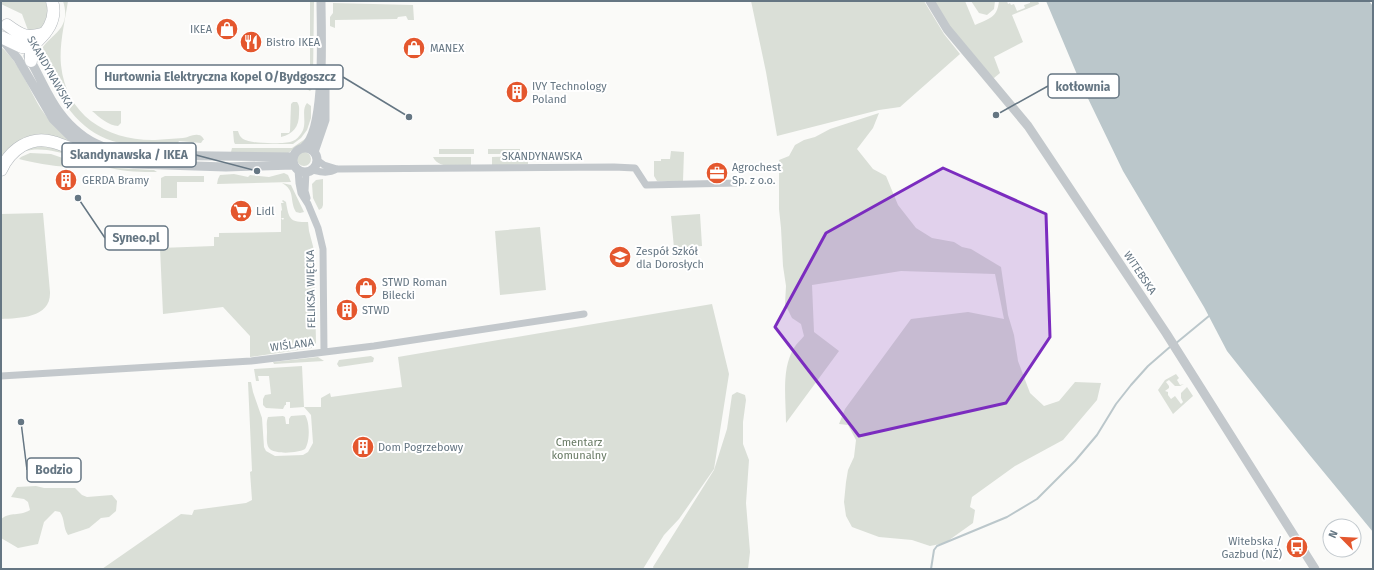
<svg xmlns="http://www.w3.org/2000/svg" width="1374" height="570" viewBox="0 0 1374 570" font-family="'Fira Sans',sans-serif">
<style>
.green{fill:#dadfd7}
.water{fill:#bbc7cb}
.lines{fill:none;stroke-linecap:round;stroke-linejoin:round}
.stream{stroke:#bbc7cb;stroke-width:2}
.primary-casing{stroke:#b5babe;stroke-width:13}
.minor{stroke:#c3c8cc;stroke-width:7}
.tertiary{stroke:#c3c8cc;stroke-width:9}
.primary{stroke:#fff;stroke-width:12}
.marked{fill:#7b2cbf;fill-opacity:0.2;stroke:#7b2cbf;stroke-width:3;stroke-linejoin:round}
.labels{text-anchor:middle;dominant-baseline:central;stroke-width:4;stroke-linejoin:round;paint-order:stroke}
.poi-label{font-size:11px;fill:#657683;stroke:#fff;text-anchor:start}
.street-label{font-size:11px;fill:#657683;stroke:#fff}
.park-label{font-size:11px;fill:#687a64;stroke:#fff}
.leader{fill:none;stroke:#657683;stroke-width:1.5}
.callout-dot{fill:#657683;stroke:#fff;stroke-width:1.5}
.callout{fill:#fff;stroke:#657683;stroke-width:1.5}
.callout-label{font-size:12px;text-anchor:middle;font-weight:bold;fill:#657683}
</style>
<rect width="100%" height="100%" fill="#fafaf8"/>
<path class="green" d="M1 1H45C50 10 48 24 39 30 36 31 32 32 29 33L22 14 1 4Z
M63 1H68C65 21 59 44 61 65 66 115 107 141 155 140 164 139 174 139 183 138 187 138 193 134 198 135 201 135 203 137 204 140H203L201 143 179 141 178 143C167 142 158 145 147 145 140 146 133 145 126 144 88 139 66 110 50 79 47 72 42 64 40 57 40 36 74 35 63 1Z
M310 1H314L313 78 312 89 310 91 305 88 310 73Z
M751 1H924L944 34 960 54 900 107 879 110 777 136 766 72Z
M934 1H965L975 25C990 18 997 18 999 1H1007L1008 4 1010 3 1011 5 1014 4 1017 11 1025 8 1024 5 1030 3V1H1038L1039 4 1012 15 1023 42 994 57 1000 73 994 78 991 77 957 38Z
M971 1H995L994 9 987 15 979 13Z
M333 3 413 5 414 20H408L406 16 398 17 397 19 335 20V28L330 26V17L333 13Z
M1 47C20 63 28 88 41 109 52 125 65 137 79 149L44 138 1 164Z
M293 102H297C300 106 299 109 299 114 299 127 293 134 281 137V133H289L290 131 291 104Z
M307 103 311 106V118L307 130 301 138 293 144H235L234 142 233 131H238C239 134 240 137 243 139 251 144 280 144 290 142 294 141 297 139 300 135 309 125 300 111 307 103Z
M92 111H121V123L118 126C109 126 99 117 92 111Z
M879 113 873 128 857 149 873 169 886 176 898 205 916 228 932 238 954 242 962 247 971 249 1001 267 1008 315 1014 335 1018 361 1030 393 1044 406 1059 401 1075 382 1101 383 1097 400 1063 440 1015 466 972 497 970 507 975 510 973 523 945 543 930 546 912 540 879 537 852 527 846 516 844 502 846 482 848 470 854 457 856 440 848 425 839 424 845 409 911 319 968 312 1004 319 995 274 901 271 812 285 814 332 839 351 786 423C786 399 781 369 794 348 796 344 801 340 804 336L801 324 792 318 785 304 786 286 783 266 781 228 779 209V160L789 156 795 145 804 140 815 137 830 129Z
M305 139 304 143 296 147 287 154 231 152 232 148H292Z
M40 143 116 168 154 170 157 172C141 172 126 172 110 168 85 162 51 144 25 151Z
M439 149H474V154H439Z
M488 149H520V154H488Z
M671 151 684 152 683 181H657L654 176V161H661V159H670Z
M297 159a7 7 0 1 1 14 0a7 7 0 1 1-14 0Z
M30 153 51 154 83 165C68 170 35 163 19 159L21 157Z
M528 156V164L492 166V157Z
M433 157H471V165C459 165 439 170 433 157Z
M284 173 288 175 291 182 217 184 218 179 220 175 234 174 248 177 250 175 269 177Z
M165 176H204V182H177V198H161V178Z
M323 179V205L322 208 319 210 313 198 312 184 316 180Z
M282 183 291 185 304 212 300 213 296 212C289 200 296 191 282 183Z
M283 200 286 202C289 220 290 222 308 222L309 231 314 250 316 343 312 348 250 357V336L223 307 163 314 160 248 214 246V237H219V233L281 232V218L283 220 284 218H281V211L282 210 281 203H284L282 201Z
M43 213 50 292C51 318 20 318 1 319V214Z
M700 214 702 246 674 248 671 216Z
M540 227 546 290 500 295 495 231Z
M712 304 729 374 714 469 679 519 664 535 643 569H102L181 514 192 515 194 510 246 503 252 500 250 472 252 471 248 382H251L253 392 262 418 264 447 266 451 275 456 303 455 308 452 313 443 311 415 304 407 290 408V402H286V405H285L283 409 266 408 263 405V399L265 395 271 394 269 376H258L259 381H256L254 369 302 366 304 407H321V398L330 393 331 397 402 387 398 357Z
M371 356 374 358 373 362 339 367 337 364 339 360Z
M318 357 324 361 274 364 273 362Z
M1176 374 1179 378 1177 380 1180 385 1184 384 1180 386H1175L1169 380 1166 382 1169 386V388L1165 391 1168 392V395L1171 399 1175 396 1181 404 1183 402 1181 398V393L1187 387 1193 396 1173 414 1158 390 1165 380Z
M737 392 745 395 746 400 743 422V444L749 460 746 503 750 552 748 569H654L653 567 714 470 727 429 732 395Z
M305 415C310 422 310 442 305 449 299 453 274 455 269 448 266 444 267 437 267 432 267 427 266 422 268 417L283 416 285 417 286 424H289V419L291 416Z
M36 486 44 488H75L82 495 87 497 112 495 117 501 116 511 109 517 101 518 89 528 68 535C63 528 65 519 60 512L55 511 44 522 38 544 18 548 1 538V519C12 511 18 517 30 510L28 502 24 499 11 497 17 487Z"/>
<path class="water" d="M1046 1H1369L1373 6V532L1308 453 1227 351 1204 307 1123 171 1081 84Z"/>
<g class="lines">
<path class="stream" d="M1175 344 1209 316
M931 569 934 550 937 546 1007 517 1037 499 1075 461 1097 435 1116 404 1131 385 1148 366 1171 346"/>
<g class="primary-casing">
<path id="primary" d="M7 25C22 36 27 39 45 33
M1 37 22 47 32 46C46 34 58 20 52 1
M31 61V53L32 46
M1 170C10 150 30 135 53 142 62 144 70 149 79 152 85 154 91 155 97 156"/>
</g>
<path class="minor" d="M317 160 324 165 337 169 614 167 635 168 646 185 738 183
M298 170 299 183 301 193 308 204 318 228 323 249 324 352
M312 170C321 172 328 174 337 169
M306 172 305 191 307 198
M1 376 251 361 374 346 584 314"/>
<path class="tertiary" d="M930 1 947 29 1028 126 1166 333 1315 569
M2 39 18 59 53 119 74 140 97 156 115 162 134 164 226 167 293 165
M28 56C35 68 41 81 48 94 68 132 95 150 138 155L293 157
M304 147C326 129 321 31 321 1
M293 160a12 12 0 1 1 24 0a12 12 0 1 1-24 0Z
M314 152 325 120V85"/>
<use href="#primary" class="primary"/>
</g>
<path class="marked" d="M943 168 1046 214 1050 337 1006 403 859 436 775 327 826 233Z"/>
<defs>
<g id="shop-disc" transform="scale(1.15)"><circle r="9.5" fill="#e4572e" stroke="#fff"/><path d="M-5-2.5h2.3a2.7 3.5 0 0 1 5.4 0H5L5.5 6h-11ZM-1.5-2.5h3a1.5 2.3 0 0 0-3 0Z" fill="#fff"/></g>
<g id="restaurant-disc" transform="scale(1.15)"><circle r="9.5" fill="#e4572e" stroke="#fff"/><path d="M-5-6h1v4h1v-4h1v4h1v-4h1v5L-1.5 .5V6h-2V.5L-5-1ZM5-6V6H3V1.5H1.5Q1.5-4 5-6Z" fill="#fff"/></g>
<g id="building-disc" transform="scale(1.15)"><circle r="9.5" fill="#e4572e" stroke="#fff"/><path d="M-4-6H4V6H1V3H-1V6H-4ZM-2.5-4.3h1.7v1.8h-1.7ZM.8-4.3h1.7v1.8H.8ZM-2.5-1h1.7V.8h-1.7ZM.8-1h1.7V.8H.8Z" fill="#fff"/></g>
<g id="office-disc" transform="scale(1.15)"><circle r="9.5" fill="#e4572e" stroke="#fff"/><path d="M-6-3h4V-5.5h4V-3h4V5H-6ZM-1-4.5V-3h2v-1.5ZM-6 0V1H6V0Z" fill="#fff"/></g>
<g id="supermarket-disc" transform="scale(1.15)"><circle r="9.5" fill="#e4572e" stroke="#fff"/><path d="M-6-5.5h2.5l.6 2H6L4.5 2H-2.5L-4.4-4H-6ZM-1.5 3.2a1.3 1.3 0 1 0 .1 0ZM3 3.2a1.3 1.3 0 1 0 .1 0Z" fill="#fff"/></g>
<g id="school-disc" transform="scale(1.15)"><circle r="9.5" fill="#e4572e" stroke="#fff"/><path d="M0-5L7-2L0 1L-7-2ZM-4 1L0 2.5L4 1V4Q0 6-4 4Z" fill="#fff"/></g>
<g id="bus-disc" transform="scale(1.15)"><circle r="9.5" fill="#e4572e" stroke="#fff"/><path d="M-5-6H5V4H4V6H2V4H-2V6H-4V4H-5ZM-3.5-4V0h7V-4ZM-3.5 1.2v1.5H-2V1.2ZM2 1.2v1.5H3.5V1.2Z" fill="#fff"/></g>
</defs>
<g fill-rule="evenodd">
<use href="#shop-disc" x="227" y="29"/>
<use href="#restaurant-disc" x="251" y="42"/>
<use href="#shop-disc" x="414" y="48"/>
<use href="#building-disc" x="517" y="92"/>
<use href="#office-disc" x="717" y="173"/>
<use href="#building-disc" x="66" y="180"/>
<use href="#supermarket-disc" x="241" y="211"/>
<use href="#school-disc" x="620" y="257"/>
<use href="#shop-disc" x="366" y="288"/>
<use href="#building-disc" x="347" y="310"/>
<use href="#building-disc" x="363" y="447"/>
<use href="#bus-disc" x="1297" y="547"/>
</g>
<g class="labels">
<g class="poi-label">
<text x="212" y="29" text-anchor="end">IKEA</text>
<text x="266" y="42">Bistro IKEA</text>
<text x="430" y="48">MANEX</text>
<text x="532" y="86">IVY Technology<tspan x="532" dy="13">Poland</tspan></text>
<text x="732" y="167">Agrochest<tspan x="732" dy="13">Sp. z o.o.</tspan></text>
<text x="82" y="180">GERDA Bramy</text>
<text x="256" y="211">Lidl</text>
<text x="636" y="251">Zespół Szkół<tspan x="636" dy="13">dla Dorosłych</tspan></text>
<text x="382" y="282">STWD Roman<tspan x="382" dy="13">Bilecki</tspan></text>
<text x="362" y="310">STWD</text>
<text x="378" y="447">Dom Pogrzebowy</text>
<text x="1282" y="541" text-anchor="end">Witebska /<tspan x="1282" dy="13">Gazbud (NŻ)</tspan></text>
</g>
<g class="street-label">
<text transform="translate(50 72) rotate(60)">SKANDYNAWSKA</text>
<text x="542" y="156">SKANDYNAWSKA</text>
<text transform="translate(1140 273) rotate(56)">WITEBSKA</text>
<text transform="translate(311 289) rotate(-91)">FELIKSA WIĘCKA</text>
<text transform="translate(292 345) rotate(-7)">WIŚLANA</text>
</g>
<g class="park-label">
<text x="579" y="442">Cmentarz<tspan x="579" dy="13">komunalny</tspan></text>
</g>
</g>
<path class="leader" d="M409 117L343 77M996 115L1048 86M257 171L196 155M78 198L105 238M21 422L27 470"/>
<g class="callout-dot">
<circle cx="409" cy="117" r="4"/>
<circle cx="996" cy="115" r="4"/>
<circle cx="257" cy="171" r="4"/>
<circle cx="78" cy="198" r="4"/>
<circle cx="21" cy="422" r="4"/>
</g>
<g class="callout">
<rect x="96" y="65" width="247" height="24" rx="4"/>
<rect x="1048" y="74" width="71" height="24" rx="4"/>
<rect x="62" y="143" width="134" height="24" rx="4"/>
<rect x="105" y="226" width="63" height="24" rx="4"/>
<rect x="27" y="458" width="54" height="24" rx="4"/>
</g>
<g class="callout-label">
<text x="220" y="81">Hurtownia Elektryczna Kopel O/Bydgoszcz</text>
<text x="1083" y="91">kotłownia</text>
<text x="129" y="159">Skandynawska / IKEA</text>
<text x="136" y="242">Syneo.pl</text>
<text x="54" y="474">Bodzio</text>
</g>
<rect width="1374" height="570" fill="none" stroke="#657683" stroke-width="4"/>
<g transform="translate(1342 538) rotate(294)"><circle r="19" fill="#ffffff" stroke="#c1c8cd"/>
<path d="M0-3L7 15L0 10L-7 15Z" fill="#e4572e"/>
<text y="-6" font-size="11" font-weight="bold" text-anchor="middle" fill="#657683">N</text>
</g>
</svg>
